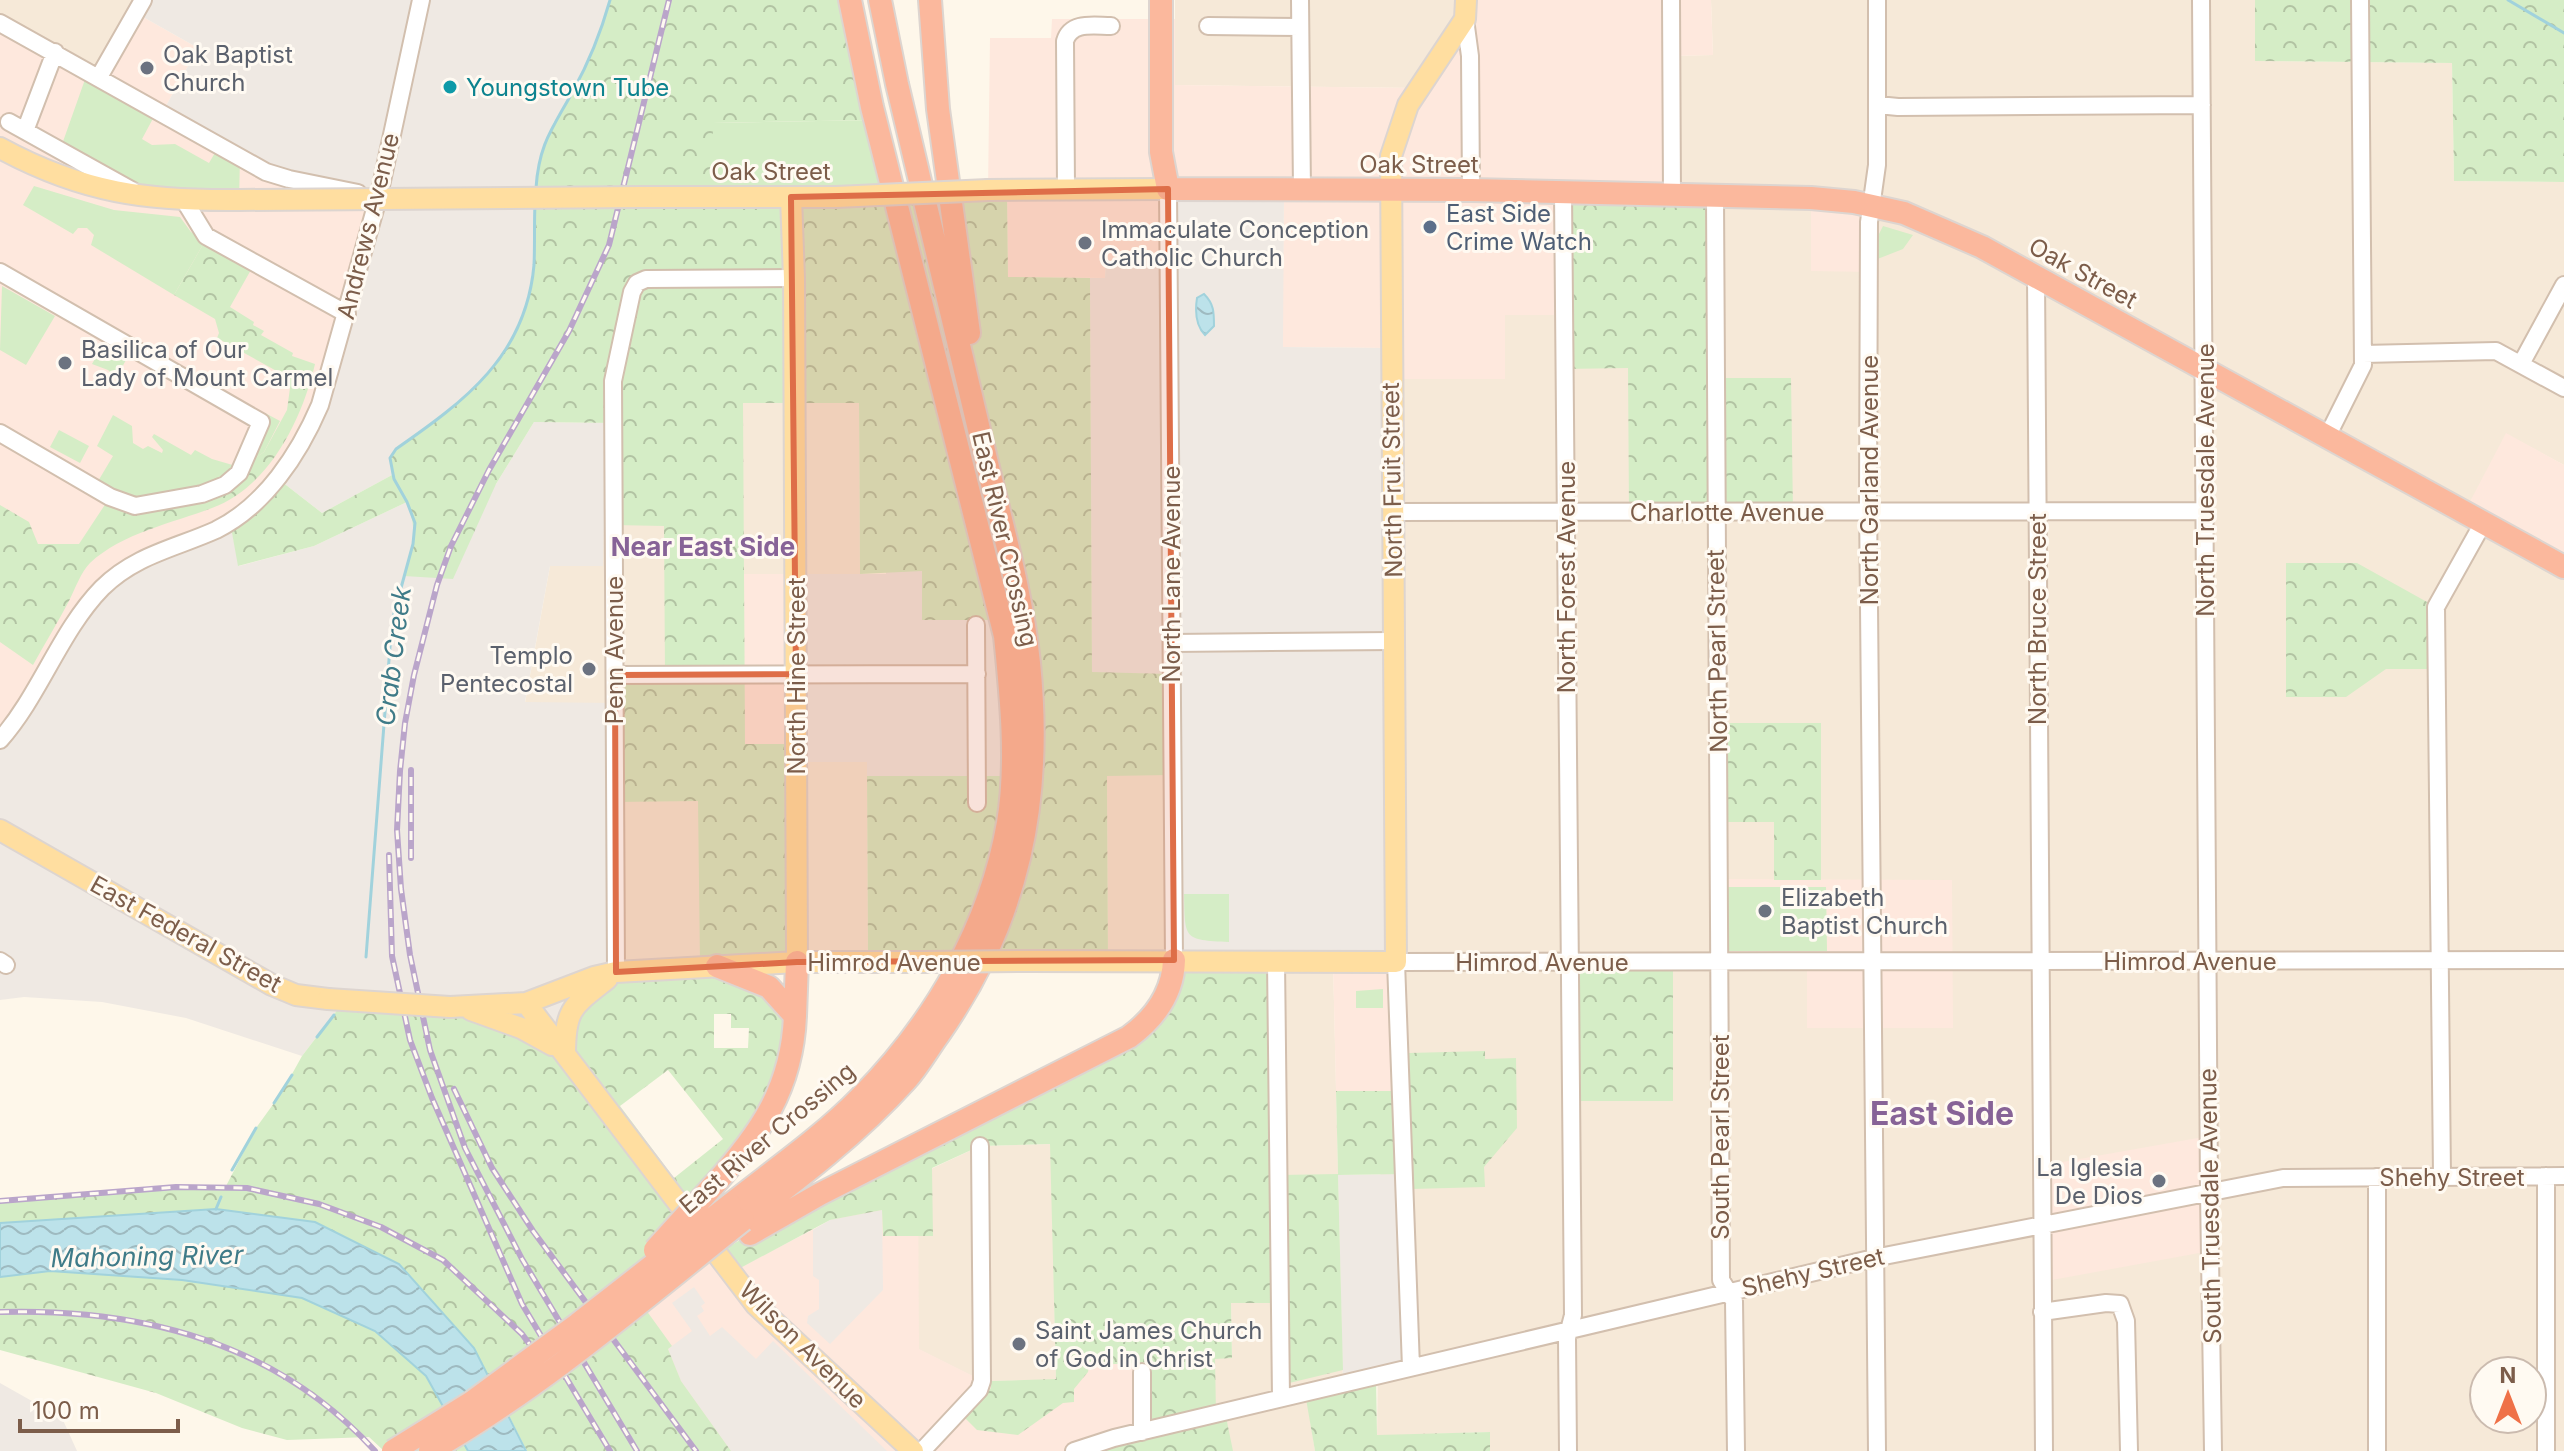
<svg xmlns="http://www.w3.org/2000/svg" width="2564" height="1451" viewBox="0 0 2564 1451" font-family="Inter,sans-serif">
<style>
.residential{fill:#f6e9d8;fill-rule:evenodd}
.commercial{fill:#fee8dd}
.industrial{fill:#efe9e3}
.green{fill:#d5edc6}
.forest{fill:url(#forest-crowns);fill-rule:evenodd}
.water{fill:url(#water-waves);stroke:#a1d2dc;stroke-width:2}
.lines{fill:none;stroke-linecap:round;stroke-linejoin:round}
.stream{stroke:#a1d2dc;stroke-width:3}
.minor-casing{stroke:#d2bfae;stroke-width:20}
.major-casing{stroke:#ddd5d0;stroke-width:24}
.highway-casing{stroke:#ddd5d0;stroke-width:26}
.minor{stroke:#fff;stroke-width:16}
.major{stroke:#ffdea0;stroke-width:20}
.highway{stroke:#fbb89d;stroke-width:22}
.rail-casing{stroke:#baa5ca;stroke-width:6}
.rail{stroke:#fffaf2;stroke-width:3;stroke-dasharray:9;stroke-linecap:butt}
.major-bridge-casing{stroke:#ddd5d0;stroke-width:24;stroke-linecap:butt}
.highway-bridge-casing{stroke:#ddd5d0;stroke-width:26;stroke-linecap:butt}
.major-bridge{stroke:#ffdea0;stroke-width:20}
.highway-bridge{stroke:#fbb89d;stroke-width:22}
.marked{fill:#de6e48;fill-opacity:0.2;stroke:#de6e48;stroke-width:6;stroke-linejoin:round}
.worship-dot{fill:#6b7280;stroke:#fffaf2;stroke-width:3}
.culture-dot{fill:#0f9aa8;stroke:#fffaf2;stroke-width:3}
.service-dot{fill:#5c6f8a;stroke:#fffaf2;stroke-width:3}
.labels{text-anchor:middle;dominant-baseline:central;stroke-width:6;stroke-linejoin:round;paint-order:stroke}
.worship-label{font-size:24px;fill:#5b616d;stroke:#fffaf2;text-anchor:start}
.culture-label{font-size:24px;fill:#0d838f;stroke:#fffaf2;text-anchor:start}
.street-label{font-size:24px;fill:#7c5d4a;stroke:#fffaf2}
.service-label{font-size:24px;fill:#4e5e75;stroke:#fffaf2;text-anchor:start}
.neighbourhood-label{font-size:26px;font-weight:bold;fill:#876397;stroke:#fffaf2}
.water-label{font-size:26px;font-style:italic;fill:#3f7b88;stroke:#fffaf2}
.district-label{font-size:32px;font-weight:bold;fill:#876397;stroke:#fffaf2}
</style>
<defs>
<pattern id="forest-crowns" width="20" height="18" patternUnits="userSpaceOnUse" patternTransform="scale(2)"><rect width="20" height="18" fill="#d5edc6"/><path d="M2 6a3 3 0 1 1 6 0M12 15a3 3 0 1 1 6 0" fill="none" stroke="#b2c3a3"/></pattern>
<pattern id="water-waves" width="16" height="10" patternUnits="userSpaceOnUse" patternTransform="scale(2)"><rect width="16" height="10" fill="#bce2ea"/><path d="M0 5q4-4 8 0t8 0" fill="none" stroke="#9ebac0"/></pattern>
</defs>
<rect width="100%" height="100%" fill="#fef7ea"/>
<path class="residential" d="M0 0H143L99 77 0 23Z
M1175 0H1466L1419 88 1175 85Z
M1711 0H2255L2256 61 2452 63 2454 181 2564 182V465L2506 434 2564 567V1451H1490L1489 1432 1377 1436 1391 379 1505 315 1671 56 1713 55ZM2484 1371H2532V1419H2484Z
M613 381 859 403 860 574H796L797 762H867L868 962 616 972 614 703H525L550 566 604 525H613Z
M1107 775H1172L1174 960H1108Z
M1276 961H1333L1343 1384 1306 1393 1315 1451H1074L1215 1358H1232L1231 1303Z
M1051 1144 1056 1380 982 1381 918 1349V1175L980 1146Z"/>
<path class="commercial" d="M1466 0H1711L1713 55 1672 56V196L1564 315H1505V379H1391V348L1282 347 1284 190 1169 261H1106L1105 278 1008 277 1007 190H988L990 38H1051L1052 19H1175V85L1419 88Z
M136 13 198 48 162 113 379 195 320 405 281 473 0 740V23L99 77Z
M1811 198 1871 205 1869 272 1811 271Z
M2506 433 2564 465V567L2464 513Z
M744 574H795L797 744 745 745Z
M1719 879 1952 880 1953 1028H1807V962L1719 961Z
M1333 961 1396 962 1401 1091H1336Z
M2209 1136 2210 1251 2041 1282 2040 1166Z
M918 1175 919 1349 983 1381 1056 1380V1366L1142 1363V1432L1074 1451H696L606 1329 710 1246 731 1272Z"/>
<path class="industrial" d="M143 0H610L584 74 553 123 535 198 533 266 530 287 525 309 511 341 483 381 456 406 396 449 392 475 322 513 277 478 307 431 379 195 289 179 162 113 198 48 136 13Z
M1168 189 1284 190 1283 347 1391 348 1396 962 1174 960 1171 674 1092 673 1090 278H1105L1106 261H1169Z
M534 422 613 423 614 525 604 526 603 566H550L525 702 615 703 617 954 565 1054 345 1000 302 1056 186 1018 102 1002 24 997 0 1000V740L104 587 230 522 239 566 314 546 407 502 415 523 413 544 405 575 496 484Z
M886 571H923L1001 620 1012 776H867V762H797L795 574H886Z
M1404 1174 1411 1367 1343 1384 1338 1175Z
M882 1210 883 1290 830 1344 807 1323 808 1316 819 1309V1280L813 1276V1230L830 1220Z
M694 1287 705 1303 701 1306 704 1311 697 1316 710 1336 722 1327 756 1359 773 1341 887 1451H731L681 1381 668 1349 692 1331 672 1303Z
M0 1383 62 1418 77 1451H0Z"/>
<path class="green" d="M88 71 157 111 142 139 152 145 175 144 209 163 219 146 240 158 239 200 154 199 60 150Z
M875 120 894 196 712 197V123Z
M34 186 114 210 180 217 191 232 205 241 174 295 91 245 94 235 87 228H78L73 234 23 205Z
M1883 226 1913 235 1903 249 1875 260 1878 236Z
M2 286 55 316 26 365 0 350Z
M102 346 126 360 116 378 108 370 92 364Z
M265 413 280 421 264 452 241 468 239 473 156 503 94 488 113 456 97 446 113 415 132 426 133 443 143 449 148 446 162 453 163 450 152 437 154 434 191 455 195 450 212 459 236 466Z
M59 430 89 446 80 463 50 447Z
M1725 887H1826L1827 951H1726Z
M1184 894H1229V942C1183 940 1185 939 1184 894Z
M1383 989V1008H1356V991Z"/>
<path class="forest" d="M610 0H850L875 120 713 123 712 197 1007 190 1008 277 1090 278 1092 672 1171 674 1172 775 1107 776 1108 960 868 962 867 776H1012L1001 620H922V571L860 574 859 403H743L745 744H797V962L720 966 795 1016 781 1087 687 1215 719 1253 783 1213 1129 1037 1173 969 1276 961 1279 1175 1338 1174 1336 1091H1401L1404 1174 1338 1175 1343 1370 1281 1385 1280 1303H1231L1232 1358 1215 1359 1216 1413 1225 1412 1233 1451H1074L1142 1431 1141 1363 1089 1365 1088 1372 1074 1389V1402L1063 1403 1018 1435 977 1430 964 1417 991 1388V1381L1056 1379 1050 1144 980 1146 932 1168 933 1236H883L882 1210 830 1220 731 1273 719 1253 641 1303 672 1346 668 1349 681 1381 731 1451H527L474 1348 399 1264 315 1222 216 1209 0 1223V1201L176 1187 225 1188 256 1128 282 1092 302 1056 345 1000 526 1003 565 1052V1026L616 972 700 967 698 801 615 802V675H665L664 526 614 525 613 423 534 422 496 484 453 579 404 576C413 546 418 531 407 502L314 546 238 566 230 522 277 478 322 513 392 475 390 458 396 449C465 400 525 357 534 265 537 227 531 187 542 150 549 127 563 111 573 90 589 61 601 31 610 0ZM714 1014H731V1028H749L748 1048H714ZM668 1070 723 1139 674 1178 620 1106Z
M2255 0H2564V182L2454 181 2452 63 2255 61Z
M1563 192 1715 197V378H1791L1793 512H1629L1628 368 1564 369Z
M205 241 252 268 230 307 254 322 253 325 264 331 261 335 293 353 292 356 315 364C302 420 269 487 212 508 173 523 122 533 90 563 81 572 75 589 69 601 58 622 45 643 33 665L0 642V505L29 522 38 544H79L110 497 128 505 202 494 264 452 287 410 290 388 282 374 217 338 219 333 215 319 174 295Z
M2286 563H2357L2436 607V669H2386L2346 697H2286Z
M1717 723H1821V880H1774V822H1718Z
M1576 971H1673V1101H1578Z
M1485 1051V1059L1516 1058 1517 1128 1484 1167 1485 1187 1412 1189 1409 1053Z
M50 1271 182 1280 302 1298 375 1331 426 1376 468 1451H384L369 1437 287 1440 242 1428 156 1393 0 1350V1277Z
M1376 1376 1377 1435 1490 1432V1451H1315L1305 1393Z"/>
<path class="water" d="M1204 294C1214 304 1214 312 1214 326L1205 335C1195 325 1195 311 1197 298Z
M216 1209 315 1222 399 1264 474 1348 526 1451H468L426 1376 375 1331 302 1298 182 1280 50 1271 0 1277V1223Z"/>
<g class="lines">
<path class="stream" d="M2508 0 2564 33
M536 188C539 143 553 128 573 91 589 62 601 32 610 0
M366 957 392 621 413 544 415 523 407 502 394 479 390 458 396 449C465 401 526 356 534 265 535 245 534 224 535 204
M317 1037 334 1015
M274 1103 292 1075
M232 1170 256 1128
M216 1209 221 1197"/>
<g class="minor-casing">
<path id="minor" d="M1300 0 1302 190
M1671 0 1672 196
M2201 0 2209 1192 2213 1451
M1465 19 1470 56 1471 190
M0 23 266 172 289 179 358 193
M1208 26 1300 27
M99 77 143 0
M1878 105 1898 107 2202 105
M9 122 133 191
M25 131 55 52
M1066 188 1065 41C1071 21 1094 26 1111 26
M1168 189 1174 960
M1563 192 1573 1315 1567 1338 1568 1451
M1715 197 1721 1280 1734 1301 1736 1451
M184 200 206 236 347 314
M0 272 261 422 239 473 225 485 202 494 135 506 110 497 0 433
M2036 276 2044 1451
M2363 354 2496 351 2564 388
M2521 364 2564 285
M2327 437 2363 365 2360 0
M1392 512 2205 511
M976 625 977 803
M1172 643 1394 641
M615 675 977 674
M0 740C40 695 60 631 102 588 135 555 176 548 216 530 265 506 299 454 320 405L379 195 421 0
M0 961 6 965
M1276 961 1281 1398
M616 972 613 381 632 292 637 283 646 279 794 278
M2442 1176 2436 607 2483 523
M2042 1312 2106 1303 2120 1304 2126 1321 2129 1451
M1411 1367 1396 962 2564 960
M1142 1372V1432
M922 1451 979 1390 982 1381 980 1146
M1074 1451 1114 1438 1874 1258 2283 1178 2564 1176
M1877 1451 1868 501 1869 222 1877 165V0
M2377 1451V1177
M2546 1451V1176"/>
</g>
<g class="major-casing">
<path id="major" d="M0 148C83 193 147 201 239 200
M988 190 1168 189
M642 197H836
M791 197 794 278 797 962
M0 830 272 985 296 995 328 999
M1029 961 1396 962 1391 156 1408 105 1465 19 1466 0
M526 1003 756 1305 913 1451
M450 1007 526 1003 594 977 616 972 797 962H924
M471 1010 521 1028 552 1045
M565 1054C565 1008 573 1006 607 979"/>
</g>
<g class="highway-casing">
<path id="highway" d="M930 0 938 109 969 333
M1161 0V152L1168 189
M1168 189 1471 190 1811 198 1854 202 1904 213 1982 247 2564 567
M795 1016 797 962
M713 1186C760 1134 792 1089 795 1016L769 987 717 966
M730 1205C774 1170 822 1137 861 1097 935 1022 990 927 1008 823 1018 764 1011 695 1005 636L872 107 850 0
M743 1220C800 1178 858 1133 906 1080 918 1067 928 1049 939 1034 1019 919 1043 801 1029 663 1022 594 1002 526 986 459 956 334 926 209 897 84L880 0
M750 1234 820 1194 1129 1037C1155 1018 1173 994 1174 960"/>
</g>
<use href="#minor" class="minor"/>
<use href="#major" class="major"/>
<use href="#highway" class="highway"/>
<g class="rail-casing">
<path id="rail" d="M389 855 392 956 410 1040 432 1098 522 1304 610 1451
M411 858V770
M454 1089 492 1168 533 1231 696 1451
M0 1201 176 1187 247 1188 319 1204 381 1227 443 1260 522 1334 554 1377
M0 1312C142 1308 276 1342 375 1451
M637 1451 522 1259 465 1148 430 1050 410 955 401 889 397 830 400 771 405 723 414 675 437 585 451 546 489 470 569 331 609 245 669 0"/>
</g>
<use href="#rail" class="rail"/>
<g class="major-bridge-casing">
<path id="major-bridge" d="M836 197 988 190
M239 200 642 197
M924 962 1029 961
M328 999 450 1007"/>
</g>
<g class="highway-bridge-casing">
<path id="highway-bridge" d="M655 1250 713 1186
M393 1451 472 1402 578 1324 730 1205
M430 1451C543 1386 641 1301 743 1220"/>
</g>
<use href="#major-bridge" class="major-bridge"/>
<use href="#highway-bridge" class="highway-bridge"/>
</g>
<path class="marked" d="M1168 189 1174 960 797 962 616 972 615 675 796 674 791 197Z"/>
<g class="worship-dot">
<circle cx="147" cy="68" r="8"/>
<circle cx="1085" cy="243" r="8"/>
<circle cx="65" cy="363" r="8"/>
<circle cx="589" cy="669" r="8"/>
<circle cx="1765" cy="911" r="8"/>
<circle cx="2159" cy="1181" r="8"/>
<circle cx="1019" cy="1344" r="8"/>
</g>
<circle class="culture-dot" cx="450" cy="87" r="8"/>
<circle class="service-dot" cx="1430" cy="227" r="8"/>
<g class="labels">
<g class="worship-label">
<text x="163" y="54">Oak Baptist<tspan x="163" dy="28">Church</tspan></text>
<text x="1101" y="229">Immaculate Conception<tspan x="1101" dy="28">Catholic Church</tspan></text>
<text x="81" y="349">Basilica of Our<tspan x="81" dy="28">Lady of Mount Carmel</tspan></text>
<text x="573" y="655" text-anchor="end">Templo<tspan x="573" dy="28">Pentecostal</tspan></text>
<text x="1781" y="897">Elizabeth<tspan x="1781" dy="28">Baptist Church</tspan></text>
<text x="2143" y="1167" text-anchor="end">La Iglesia<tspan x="2143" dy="28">De Dios</tspan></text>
<text x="1035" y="1330">Saint James Church<tspan x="1035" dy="28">of God in Christ</tspan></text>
</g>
<g class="culture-label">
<text x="466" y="87">Youngstown Tube</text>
</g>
<g class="street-label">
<text x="1419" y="164">Oak Street</text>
<text x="771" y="171">Oak Street</text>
<text transform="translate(368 226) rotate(-76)">Andrews Avenue</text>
<text transform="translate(2083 273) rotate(29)">Oak Street</text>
<text transform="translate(1392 480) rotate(-91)">North Fruit Street</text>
<text transform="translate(1869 480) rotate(-90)">North Garland Avenue</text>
<text transform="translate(2205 480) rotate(-90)">North Truesdale Avenue</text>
<text x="1727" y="512">Charlotte Avenue</text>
<text transform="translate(1005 539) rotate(77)">East River Crossing</text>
<text transform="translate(1171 574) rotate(-90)">North Lane Avenue</text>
<text transform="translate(1566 577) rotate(-90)">North Forest Avenue</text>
<text transform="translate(2037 619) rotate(-90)">North Bruce Street</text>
<text transform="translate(614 650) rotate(-90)">Penn Avenue</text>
<text transform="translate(1717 651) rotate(-91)">North Pearl Street</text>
<text transform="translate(796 676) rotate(-90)">North Hine Street</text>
<text transform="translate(186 934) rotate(29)">East Federal Street</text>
<text x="2190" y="961">Himrod Avenue</text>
<text x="894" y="962">Himrod Avenue</text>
<text x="1542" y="962">Himrod Avenue</text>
<text transform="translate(1720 1137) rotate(-90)">South Pearl Street</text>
<text transform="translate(767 1138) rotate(-40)">East River Crossing</text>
<text x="2452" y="1177">Shehy Street</text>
<text transform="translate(2210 1206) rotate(-91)">South Truesdale Avenue</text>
<text transform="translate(1813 1272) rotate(-13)">Shehy Street</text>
<text transform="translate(803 1345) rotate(45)">Wilson Avenue</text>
</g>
<g class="service-label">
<text x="1446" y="213">East Side<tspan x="1446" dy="28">Crime Watch</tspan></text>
</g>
<g class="neighbourhood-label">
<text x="703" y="546">Near East Side</text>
</g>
<g class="water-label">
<text transform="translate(393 656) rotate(-83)">Crab Creek</text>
<text transform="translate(147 1256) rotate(-1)">Mahoning River</text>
</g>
<g class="district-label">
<text x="1942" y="1113">East Side</text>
</g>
</g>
<g transform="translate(2508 1395)"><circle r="38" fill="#fffaf2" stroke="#cbbbaf" stroke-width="2"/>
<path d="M0-6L14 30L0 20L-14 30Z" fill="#ef7148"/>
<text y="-12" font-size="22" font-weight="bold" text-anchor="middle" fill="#7c5d4a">N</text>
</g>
<path d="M20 1419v12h158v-12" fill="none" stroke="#7c5d4a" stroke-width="4"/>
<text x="32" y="1419" font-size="24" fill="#7c5d4a" stroke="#fffaf2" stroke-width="6" paint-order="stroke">100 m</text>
</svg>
